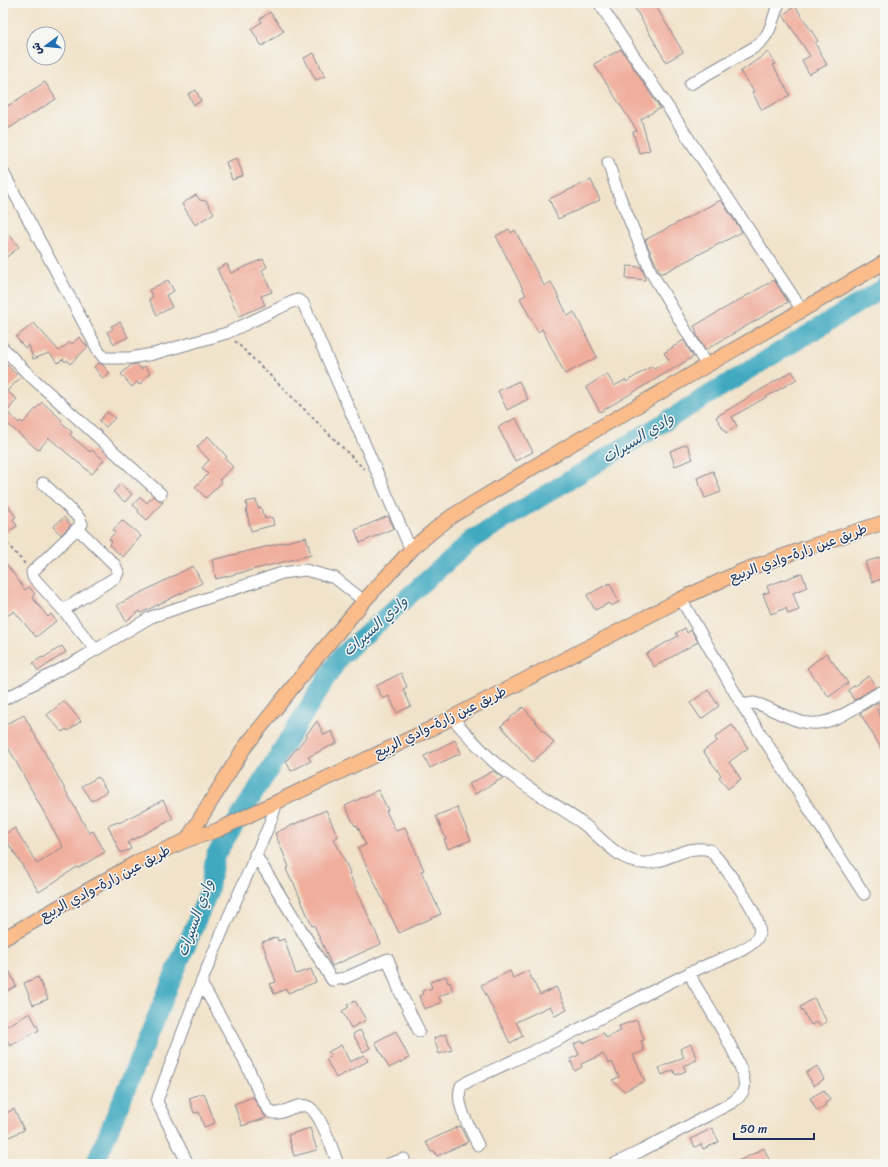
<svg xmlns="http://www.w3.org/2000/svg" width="888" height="1167" viewBox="0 0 888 1167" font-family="Sriracha,'Playpen Sans Arabic',sans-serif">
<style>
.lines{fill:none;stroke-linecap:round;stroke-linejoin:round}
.river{stroke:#41a9c0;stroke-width:19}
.building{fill:#f0ae9d}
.minor-casing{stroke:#868994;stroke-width:13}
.major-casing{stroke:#868994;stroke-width:16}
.path{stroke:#868994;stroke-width:2;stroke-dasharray:3 3;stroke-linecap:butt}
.minor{stroke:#fff;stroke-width:11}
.major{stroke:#f9bc8a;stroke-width:14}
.labels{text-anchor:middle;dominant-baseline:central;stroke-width:3;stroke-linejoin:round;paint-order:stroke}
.street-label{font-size:14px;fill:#1b2f5e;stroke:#f6f6f2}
.water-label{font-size:15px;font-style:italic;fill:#285a80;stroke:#f6f6f2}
</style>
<rect width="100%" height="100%" fill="#f6f6f2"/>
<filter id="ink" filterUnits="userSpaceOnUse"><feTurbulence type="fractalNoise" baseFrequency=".025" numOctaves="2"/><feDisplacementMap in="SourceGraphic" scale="8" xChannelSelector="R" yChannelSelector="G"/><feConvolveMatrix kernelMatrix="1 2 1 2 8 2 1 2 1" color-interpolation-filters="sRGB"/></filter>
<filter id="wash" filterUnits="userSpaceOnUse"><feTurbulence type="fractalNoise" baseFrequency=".012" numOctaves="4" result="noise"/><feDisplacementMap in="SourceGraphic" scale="16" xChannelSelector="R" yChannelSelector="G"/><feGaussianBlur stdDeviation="0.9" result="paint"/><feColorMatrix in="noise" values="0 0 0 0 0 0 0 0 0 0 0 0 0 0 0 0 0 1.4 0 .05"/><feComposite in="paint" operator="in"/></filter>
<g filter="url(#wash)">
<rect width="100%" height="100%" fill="#f1e3ca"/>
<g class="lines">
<path class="river" d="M95 1164 209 891 215 856 340 657 473 539 885 287"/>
</g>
<g id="blocks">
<path class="building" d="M632 3H654L683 52 666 62Z
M795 6 818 41 815 43 827 65 809 74 802 60 810 56 783 15Z
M270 12 284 31 262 46 251 29 262 22 260 19Z
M621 49 660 108 641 119 650 150 639 153 633 132 637 131 594 64Z
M768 52 776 64 773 65 790 95 762 110 752 92 754 91 740 72Z
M314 53 325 76 316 80 304 58Z
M45 82 56 99 3 132V109Z
M196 90 201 101 194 105 188 94Z
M237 158 243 176 232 180 226 162Z
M591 180 600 200 558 219 549 199Z
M196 195 200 200 206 201 214 213 195 225 182 204Z
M721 200 742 232 663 273H660L645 240Z
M509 229 511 233 515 230 544 286 551 282 568 316 574 312 597 357 565 374 542 329 538 332 520 298 526 295 496 236Z
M9 234 19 247 3 260V239Z
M263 259 267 267 262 270 272 292 261 296 265 305 239 316 217 269 227 264 231 273Z
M627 266 641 267 645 276V280L626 278Z
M168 280 174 291 166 295 172 307 157 315 149 299 153 297 149 290Z
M774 280 788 302 705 350 696 333 697 332 694 326Z
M120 322 128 337 114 344 107 332 113 329 111 326Z
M34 323 59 351 70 342 72 344 79 337 88 347 70 364 67 360 65 362 63 359 58 363 49 353 33 359 29 345 25 348 16 337Z
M684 340 693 357 600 412 586 387 607 374 614 386 625 380 626 382 652 366 654 369 669 360 664 353Z
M3 361 20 378 7 391 17 399 7 412 19 423 20 421 23 423 42 402 62 420 61 422 72 432 70 435 90 452 92 450 104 460 92 474 49 438 38 450 3 420Z
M99 363 103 365 110 374 103 379 94 367Z
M137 364 141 369 145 366 150 373 144 378 145 379 139 385 137 382 132 387 121 374 131 365Z
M792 371 797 379 732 417 737 426 726 433 716 417Z
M519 381 528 399 507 410 498 391Z
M107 412 115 418 106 427 99 421Z
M516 418 533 452 515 461 498 427Z
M208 436 227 457 225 458 233 467 219 480 222 482 206 498 195 487 208 474 202 468 209 460 197 447Z
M687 444 693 459 675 466 670 451Z
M713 471 721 492 705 498 697 478Z
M120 484 132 494 125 502 113 492Z
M153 496 163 502 147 520 138 512 139 510 133 505 140 497 147 503Z
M3 498 16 517 13 519 17 526 3 535Z
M256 500 258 508 261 507 263 515H264L265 519 272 517 274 525 251 531 246 509H247L246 502Z
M388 516 394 528 360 543 355 530Z
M64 517 71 525 61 535 53 527Z
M122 520 141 536 123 557 109 545 112 541 109 539 115 532 113 530Z
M306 537 311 555 216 579 212 560Z
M885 556V578L872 582 865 562Z
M3 559 25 590 29 587 35 594 32 597 48 617 51 614 56 621 36 637 14 611 7 616 3 611Z
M193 566 202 583 141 613 140 611 126 621 117 605Z
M802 573 807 587 793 593 799 610 788 614 786 608 771 614 763 594 769 592 767 586Z
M610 583 619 602 611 606 609 603 595 610 587 595Z
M685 628 687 633 691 630 698 642 654 667 646 654 678 636 676 633Z
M62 646 66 652 38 671 33 663 42 657 43 658Z
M826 653 848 683 829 697 807 668Z
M401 673 407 687 403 689 411 706 397 713 389 696 383 699 376 686Z
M869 676 876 687 854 700 848 690Z
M708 690 719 706 701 719 690 703Z
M64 701 81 721 68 731 66 729 62 732 47 715Z
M878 702 881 708 877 710 885 724V755L860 713Z
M523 707 554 743 532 762 501 726Z
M24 715 89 833 93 831 105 852 78 868 77 867 39 892 3 835 15 828 37 864 63 847 3 738V726Z
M317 721 324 735 332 731 337 743 308 757 311 761 291 771 286 761 307 736V734Z
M732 725 748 748 729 762 741 779 728 789 719 777 721 775 703 751 717 741 715 737Z
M455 740 461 753 430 768 424 756Z
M493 771 503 778 475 794 469 784Z
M98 777 107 791 92 801 82 786Z
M378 790 388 810 386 811 396 831 405 827 424 870 421 871 441 914 399 933 358 848 366 845 357 825 355 826 345 806Z
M163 800 173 819 128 842 131 849 124 852H120L108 826 118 822 119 823Z
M457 807 471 840 448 849 444 839H446L436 816Z
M326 810 338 837 334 839 350 872 349 873 381 944 332 966 314 925 312 926 293 881 292 882 286 869 289 867 275 833Z
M277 937 278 941 284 939 296 974 311 969 316 982 288 993 286 989 274 994 270 984 276 982 262 942Z
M9 970 16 986 3 993V973Z
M510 971 513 978 528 971 540 995 556 987 567 1010 555 1016 550 1006 516 1022 523 1036 510 1043 481 985Z
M446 976 448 983 450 982 453 991 439 996 441 1003 424 1009 419 996 423 994 422 991 432 988 430 982Z
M38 977 48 999 33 1005 24 983Z
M814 998 827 1022 820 1026 817 1022 811 1025 800 1007Z
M355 1001 366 1020 351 1028 342 1011 349 1007 347 1005Z
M30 1013 39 1030 10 1046 3 1032V1028Z
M637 1020 644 1040 641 1041 644 1051 633 1055 645 1081 624 1091 612 1080 619 1077 612 1062 609 1064 603 1054 581 1064 582 1067 575 1071 570 1059 579 1055 574 1044 582 1041 583 1043 604 1033 606 1038 621 1031 619 1026Z
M360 1030 370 1048 363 1052 353 1034Z
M396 1031 409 1058 389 1068 375 1042Z
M446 1034 452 1050 439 1054 434 1038Z
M691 1044 697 1060 683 1066 686 1071 676 1075 673 1070 662 1075 659 1068 684 1057 680 1049Z
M341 1045 350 1062 364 1055 368 1061 336 1078 326 1059 331 1056 328 1052Z
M817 1066 824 1079 814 1086 806 1073Z
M824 1090 830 1100 825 1103 826 1105 817 1111 810 1098Z
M204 1093 215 1123 204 1127 199 1112 194 1113 189 1098Z
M253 1097 266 1118 242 1126 234 1104Z
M14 1109 24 1130 3 1140V1115Z
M460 1126 468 1142 437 1156 434 1151 431 1152 426 1142Z
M310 1128 317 1150 294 1156 288 1135Z
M712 1128 719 1142 703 1149 701 1144 695 1147 691 1139Z
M764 1148 771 1164H732L751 1155Z"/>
</g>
</g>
<g filter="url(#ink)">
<use href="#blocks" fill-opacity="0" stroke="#868994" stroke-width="1"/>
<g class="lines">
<g class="minor-casing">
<path id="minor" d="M599 3 802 310
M690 84 753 48C757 45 762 42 765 37 772 29 774 13 779 3
M608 162 617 190 651 272 707 366
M3 172 99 352 104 358H130L153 354 227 333 292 302 298 300 303 303 411 550
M3 348 27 373 161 494
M43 483 79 518 82 524 32 572 33 577 63 610 95 649
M681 599 742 705 864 894
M63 610 116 577 118 572 115 565 78 529
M3 700 80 659 151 617 282 573 305 570 335 578 364 601
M742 705 754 703 761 705C775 711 788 718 802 722 833 729 856 705 881 692L885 695
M452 718C466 733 479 748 494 762 521 785 553 802 582 823 600 836 618 861 642 863 664 865 687 843 710 850 722 863 764 917 759 934 756 948 721 959 709 964 657 987 608 1015 557 1040 528 1054 499 1067 469 1081L461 1086C454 1103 471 1130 478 1145
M255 854 332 980 345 978 388 959 400 992 419 1031
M201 983C217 1010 233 1038 247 1066 254 1080 259 1098 269 1110 277 1121 296 1100 309 1107 321 1114 333 1151 338 1164
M188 1164 157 1102 158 1098 201 983 225 925 270 823 277 802
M389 1164 404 1159
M614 1164 641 1151 733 1102C738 1098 743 1094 744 1088 749 1070 705 1001 694 983L690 972"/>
</g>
<g class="major-casing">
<path id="major" d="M187 840 244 748 312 663 364 601 413 548 433 531 452 516 575 442 885 262
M3 939 139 861 187 840 218 830 430 729 681 599 742 571 809 547 885 522"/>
</g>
<path class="path" d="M235 341 282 387 364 469
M3 539 26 565"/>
<use href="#minor" class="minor"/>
<use href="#major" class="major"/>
</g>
</g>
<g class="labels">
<g class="street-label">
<text transform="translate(798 553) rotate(-20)">طريق عين زارة-وادي الربيع</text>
<text transform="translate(440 722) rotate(-26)">طريق عين زارة-وادي الربيع</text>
<text transform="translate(105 883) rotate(-28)">طريق عين زارة-وادي الربيع</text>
</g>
<g class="water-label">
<text transform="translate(638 438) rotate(-32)">وادي السيرات</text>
<text transform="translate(375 626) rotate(-42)">وادي السيرات</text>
<text transform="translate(195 918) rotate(-70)">وادي السيرات</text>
</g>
</g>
<rect width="888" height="1167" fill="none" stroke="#f6f6f2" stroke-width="16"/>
<g transform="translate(46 46) rotate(254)"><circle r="19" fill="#f6f6f2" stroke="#9ea6b7"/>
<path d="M0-3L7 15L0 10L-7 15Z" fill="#1f6fb2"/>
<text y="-6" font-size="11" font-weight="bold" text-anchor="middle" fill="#1b2f5e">ش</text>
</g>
<path d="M734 1133v6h80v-6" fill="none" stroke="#1b2f5e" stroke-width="2"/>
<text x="740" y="1133" font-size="12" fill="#1b2f5e" stroke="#f6f6f2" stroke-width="3" paint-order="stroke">50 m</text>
</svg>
